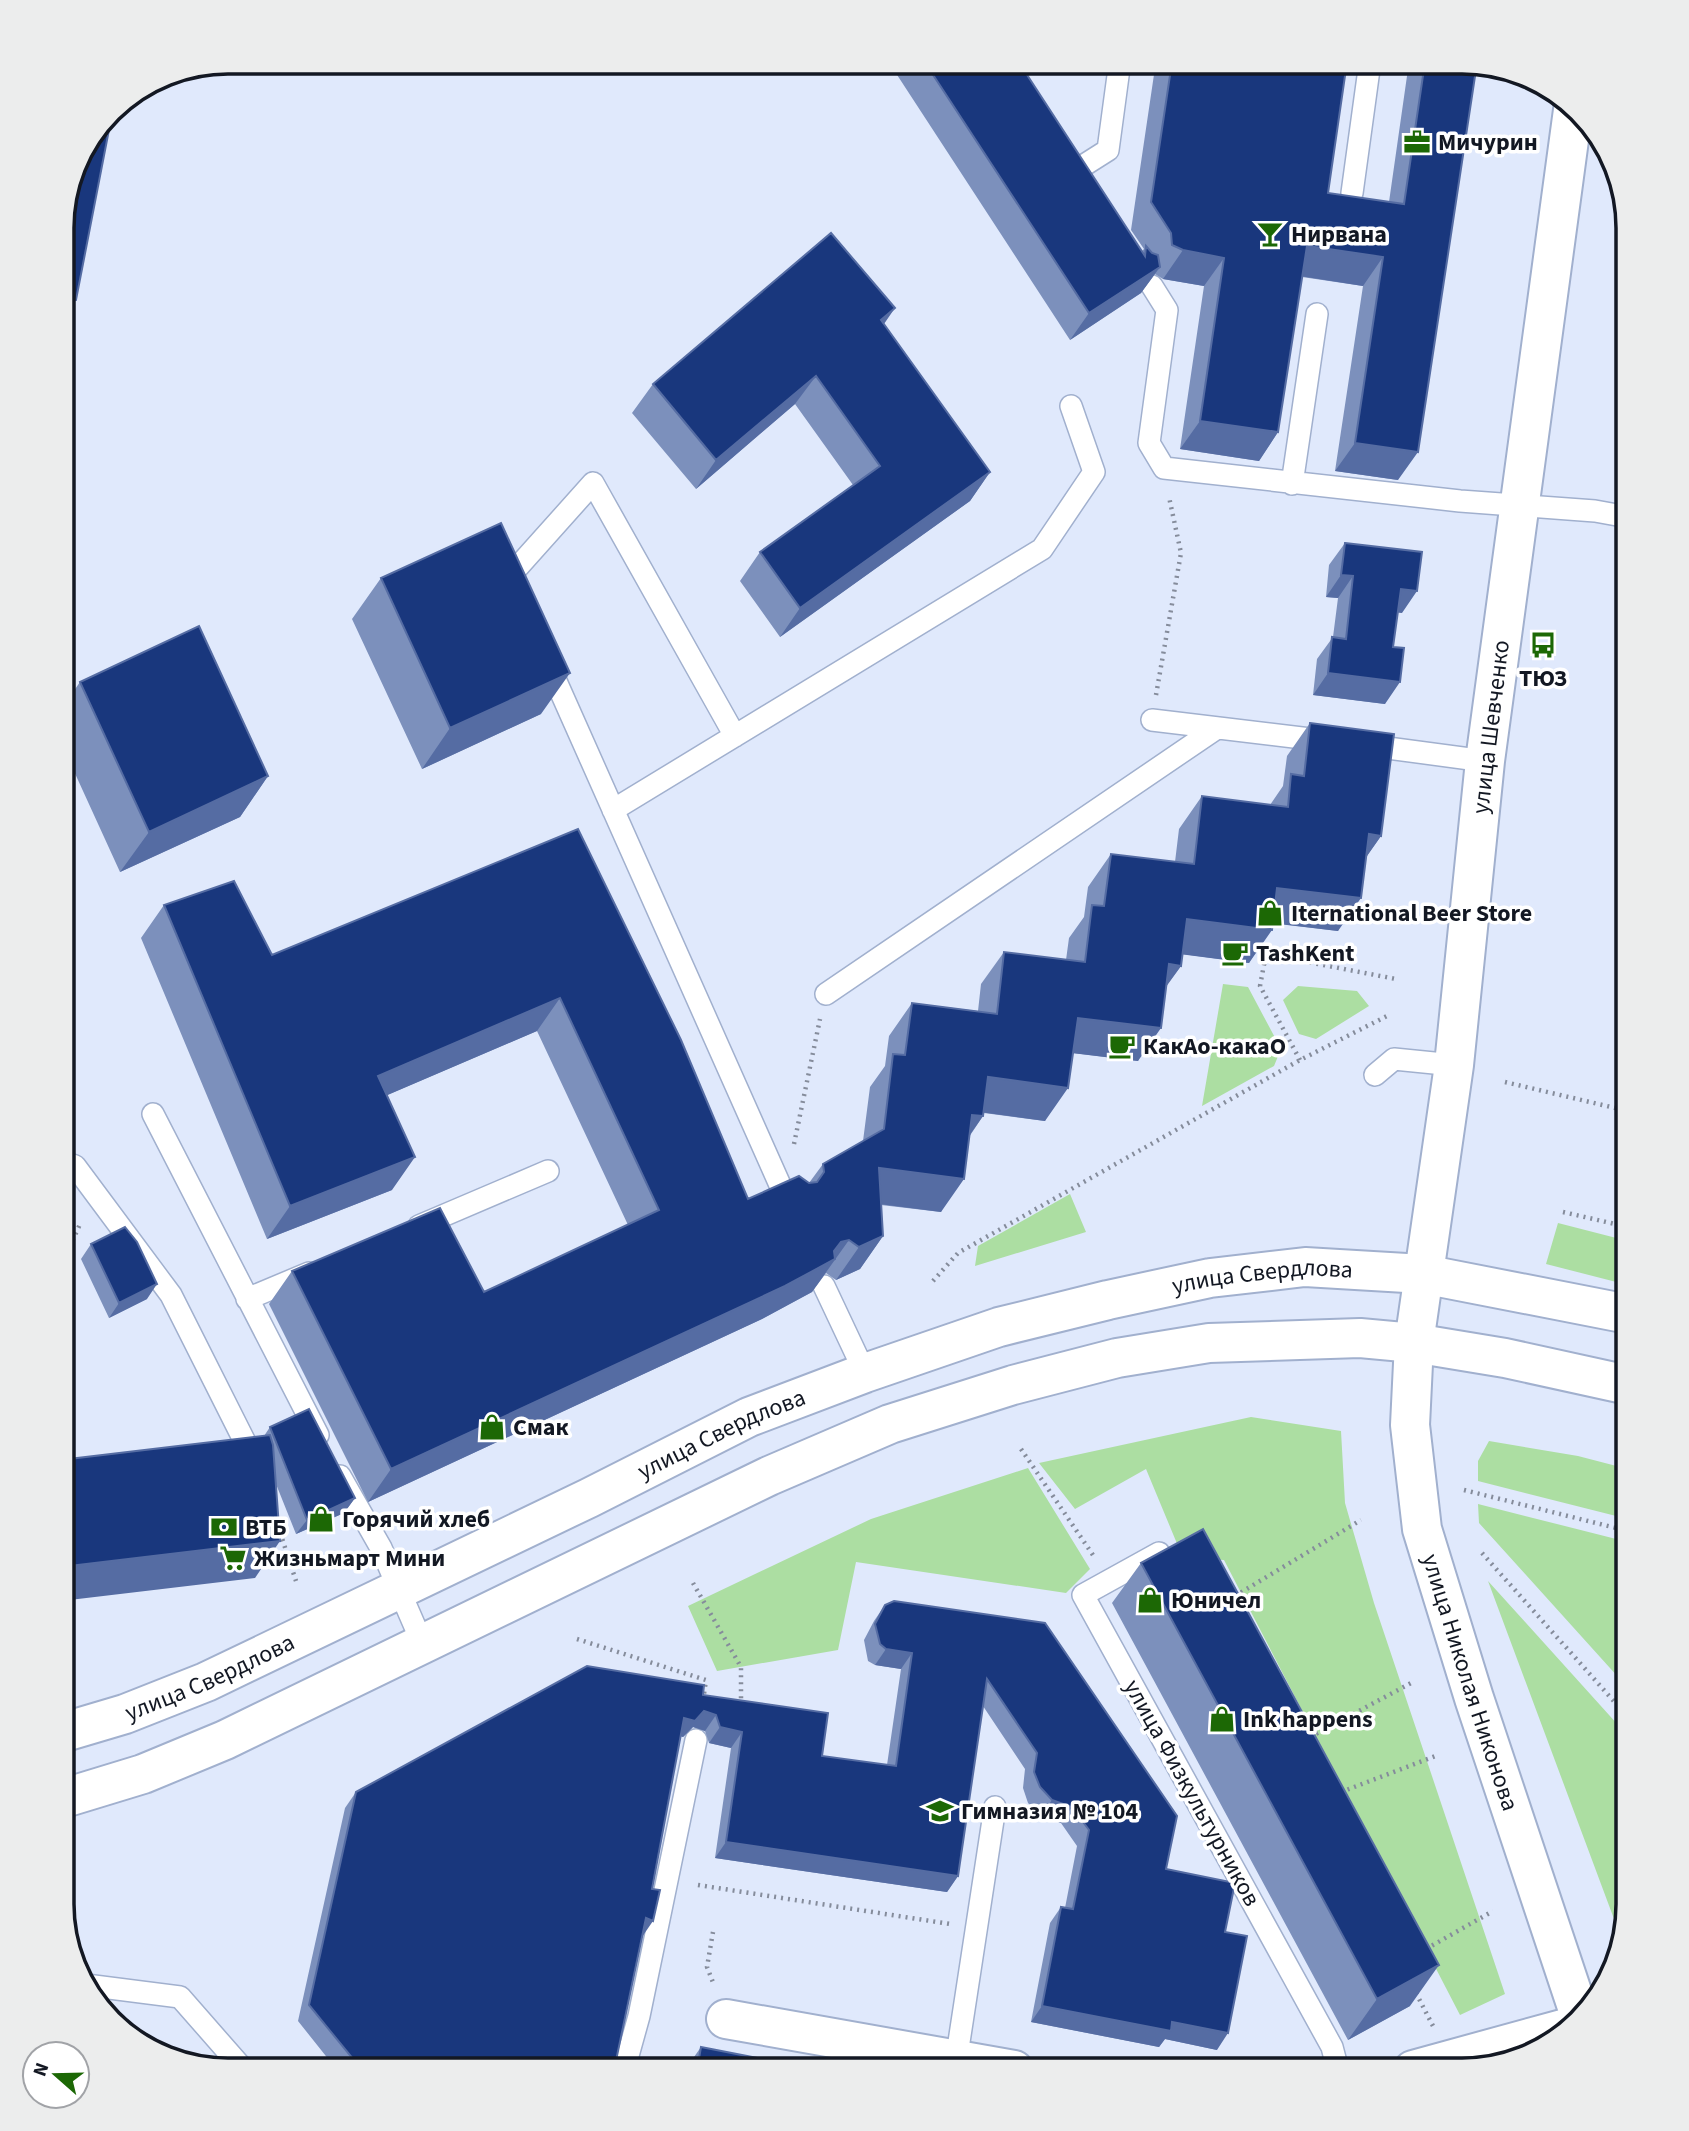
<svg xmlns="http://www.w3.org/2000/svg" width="1689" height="2131" viewBox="0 0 1689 2131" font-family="'Source Sans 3',sans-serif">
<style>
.green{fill:#acdea2}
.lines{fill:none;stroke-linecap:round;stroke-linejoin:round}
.lane-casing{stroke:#a1b0ce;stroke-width:24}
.street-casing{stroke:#a1b0ce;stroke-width:42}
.secondary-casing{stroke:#a1b0ce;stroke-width:42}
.path{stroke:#858c9b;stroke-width:4.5;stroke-dasharray:2 5;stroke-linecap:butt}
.lane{stroke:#fff;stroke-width:21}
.street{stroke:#fff;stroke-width:38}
.secondary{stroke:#fff;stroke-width:38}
.wall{fill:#7c90bc}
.shaded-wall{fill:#556ca3}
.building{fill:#19377d;stroke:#556ca3;stroke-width:2}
.labels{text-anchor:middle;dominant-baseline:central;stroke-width:7;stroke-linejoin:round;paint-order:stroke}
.poi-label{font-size:24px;font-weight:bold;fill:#131823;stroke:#fff;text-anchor:start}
.street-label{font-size:24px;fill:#131823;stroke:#fff}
.rim{fill:none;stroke:#131823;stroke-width:3.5}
</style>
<rect width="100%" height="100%" fill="#e0e9fc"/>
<path class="green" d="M1628 353V463L1615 461Z
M1223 984 1248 987 1281 1049 1274 1066 1202 1106Z
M1298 986 1357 991 1369 1006 1316 1039 1299 1034 1283 1000Z
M1070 1194 1086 1232 975 1266 978 1246Z
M1558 1223 1628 1241V1285L1546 1264Z
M1251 1417 1341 1431 1345 1503 1374 1603 1505 1994 1460 2015 1224 1560 1183 1558 1146 1469 1075 1509 1039 1463Z
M1489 1441 1578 1456 1628 1469V1519L1478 1481V1461Z
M1028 1468 1090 1569 1066 1593 856 1562 838 1650 717 1671 688 1606 871 1519Z
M1478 1504 1628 1542V1688L1479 1523Z
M1488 1581 1628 1736V1904L1620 1935Z"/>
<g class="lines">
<g class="lane-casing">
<path id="lane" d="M1078 169 1108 150 1120 61
M1352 193 1370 62
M1152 286 1167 310 1149 443 1164 468 1460 501 1595 511 1628 517
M1292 484 1317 314
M514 587 509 577 593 483 735 736
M547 661 788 1203
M1152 720 1327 741
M1365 745 1485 761
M613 810 1042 549 1094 472 1071 406
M826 994 1217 728
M1375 1075 1394 1059 1454 1065
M153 1114 318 1435
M61 1161 75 1166 171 1295 255 1462
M419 1226 548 1171
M824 1286 865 1373
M247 1299 309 1273
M340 1476 381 1548 423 1645
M1159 1553 1083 1595 1332 2047 1338 2070
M86 1985 180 1997 244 2070
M955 2068 995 1807
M624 2070 639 2016 696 1740"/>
</g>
<g class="street-casing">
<path id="street" d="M726 2019 1014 2070
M1413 2070 1566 2028"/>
</g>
<g class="secondary-casing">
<g id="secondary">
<path id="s1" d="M1573 110 1485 761 1454 1065 1414 1343 1410 1425 1422 1529 1474 1698 1579 2013"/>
<path id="s2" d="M61 1733 125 1714 206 1682 589 1498 749 1417 865 1373 999 1327 1108 1300 1210 1278 1305 1267 1423 1274 1628 1314"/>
<path d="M61 1799 143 1774 225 1740 769 1476 890 1424 1013 1385 1117 1358 1209 1343 1360 1338 1414 1343 1505 1358 1628 1385"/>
</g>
</g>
<path class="path" d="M1156 695 1181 553 1169 497
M1300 1060 1260 986 1266 954 1396 979
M1505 1082 1628 1111
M1625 1110 1628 1097
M61 1115 67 1134
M794 1144 820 1019
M1563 1212 1628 1227
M61 1266 81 1222
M933 1281 958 1253 1300 1060 1389 1015
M1021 1449 1095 1558
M1464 1490 1628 1531
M278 1526 296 1581
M1482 1553 1628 1717
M693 1583 741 1667V1705
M1235 1596 1361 1520
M577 1639 706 1680 703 1701
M1310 1737 1413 1682
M1341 1792 1438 1755
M698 1885 950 1924
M713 1932 707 1967 714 1985
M1426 1949 1493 1911
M1416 1993 1433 2026"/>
<use href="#lane" class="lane"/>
<use href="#street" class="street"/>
<use href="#secondary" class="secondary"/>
</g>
<path class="wall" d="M888 61H1018L1142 251 1144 249 1131 230 1156 61 1347 62 1328 193 1389 202 1409 62H1472L1398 480 1335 471 1363 286 1302 277 1278 432 1259 461 1180 449 1204 286 1163 279 1155 274 1141 293 1070 340Z
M884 324 990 472 970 501 780 637 740 581 760 552 853 485 795 404 696 489 632 413 653 384Z
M1345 543 1402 613 1398 612 1385 704 1313 695 1317 659 1333 637 1338 598 1326 597 1329 565Z
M381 578 541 714 422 769 352 619Z
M80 682 268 776 240 817 120 872 62 745V708Z
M1310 723 1381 836 1366 857 1338 931 1273 923 1249 963 1182 954 1181 966 1166 986 1138 1061 1073 1053 1045 1121 984 1113 983 1116 969 1137 941 1212 881 1205 883 1236 860 1269 836 1280 826 1273 812 1292 762 1319 368 1502 269 1304 292 1271 484 1292 628 1225 537 1031 387 1095 392 1190 267 1239 141 938 164 905 272 955 578 829 748 1199 809 1183 823 1164 863 1141 870 1087 885 1066 889 1036 912 1003 978 1011 981 984 1004 952 1066 960 1069 938 1084 917 1088 887 1111 854 1175 862 1179 829 1202 796 1270 805 1283 786 1287 756Z
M91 1244 147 1299 109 1318 81 1259Z
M270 1427 355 1498 344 1513 296 1534 276 1484 255 1578 264 1436Z
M1141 1563 1410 2006 1348 2040 1112 1603Z
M885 1605 1045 1623 1166 1869 1225 1932 1217 2050 1165 2039 1159 2047 1031 2022 1050 1923 1061 1907 1065 1908 1077 1846 1061 1823 1041 1816 1028 1803 1023 1788 1025 1769 983 1706 958 1876 947 1892 715 1858 731 1748 709 1743 705 1731 693 1727 683 1737 681 1736 642 1937 614 2070H337L298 2021 345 1808 356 1792 703 1695 822 1756 887 1765 901 1669 875 1665 868 1661 864 1640 874 1621Z
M701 2047 818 2070H685Z"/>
<path class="shaded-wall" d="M1307 246 1383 257 1363 286 1287 274Z
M1183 250 1224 258 1204 286 1163 279Z
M1160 267 1141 293 1070 340 1089 313Z
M62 298 76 300 62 321Z
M895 308 875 337 881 320Z
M816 376 795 404 696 489 716 460Z
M1200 421 1278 432 1259 461 1180 449Z
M1355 443 1418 452 1398 480 1335 471Z
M990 472 970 501 780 637 800 608Z
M1341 575 1353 576 1338 598 1326 597Z
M1401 589 1417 591 1402 613 1385 611Z
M570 673 541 714 422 769 450 728Z
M1328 673 1400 682 1385 704 1313 695Z
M268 776 240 817 120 872 149 832Z
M1369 834 1381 836 1358 869Z
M1277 888 1361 898 1338 931 1254 921Z
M1187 919 1272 930 1249 963 1164 952Z
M1169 964 1181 966 1158 998Z
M560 998 537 1031 355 1109 378 1076Z
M1078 1018 1161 1028 1138 1061 1055 1051Z
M988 1077 1068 1088 1045 1121 965 1110Z
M972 1115 983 1116 960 1149Z
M415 1157 392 1190 267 1239 290 1206Z
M879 1168 964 1179 941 1212 856 1201Z
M883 1236 860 1269 836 1280 859 1247Z
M849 1240 812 1292 762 1319 368 1502 391 1469 841 1242Z
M157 1284 147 1299 109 1318 119 1303Z
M355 1498 344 1513 296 1534 307 1520Z
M280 1541 255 1578 61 1601V1567Z
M886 1649 912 1653 901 1669 875 1665Z
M704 1711 716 1715 705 1731 693 1727 683 1737 673 1734 684 1718Z
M720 1727 742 1732 731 1748 709 1743Z
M1052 1800 1072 1807 1061 1823 1041 1816Z
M726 1842 958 1876 947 1892 715 1858Z
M646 1918 653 1921 642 1937Z
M1439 1965 1410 2006 1348 2040 1377 1999Z
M1042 2006 1172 2022 1228 2033 1217 2050 1165 2039 1159 2047 1031 2022Z"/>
<path class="building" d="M924 61H1018L1145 256 1146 246 1152 253 1158 255 1160 267 1089 313Z
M1172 62H1347L1328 193 1404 204 1425 62H1472L1477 63 1418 452 1355 443 1383 257 1307 246 1278 432 1200 421 1224 258 1183 250 1172 245 1171 233 1151 202Z
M113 109 76 300 62 298V216L78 154Z
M831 233 895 308 881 320 990 472 800 608 760 552 880 466 816 376 716 460 653 384Z
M501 523 570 673 450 728 381 578Z
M1345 543 1422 552 1417 591 1401 589 1393 647 1404 648 1400 682 1328 673 1332 637 1346 639 1353 576 1341 575Z
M199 626 268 776 149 832 80 682Z
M1310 723 1394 734 1381 836 1369 834 1361 898 1277 888 1272 930 1187 919 1181 966 1169 964 1161 1028 1078 1018 1068 1088 988 1077 983 1116 972 1115 964 1179 879 1168 883 1236 859 1247 849 1240 841 1242 834 1251 835 1259 785 1286 391 1469 292 1271 440 1208 484 1292 659 1210 560 998 378 1076 415 1157 290 1206 164 905 234 881 272 955 578 829 681 1040 748 1199 799 1176 809 1183 817 1182 824 1172 823 1164 884 1129 893 1054 905 1055 912 1003 997 1014 1004 952 1085 962 1092 905 1104 906 1111 854 1194 864 1202 796 1288 807 1291 774 1304 776Z
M125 1227 137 1242 157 1284 119 1303 91 1244Z
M309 1409 355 1498 307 1520 270 1427Z
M270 1435 273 1445 280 1541 61 1567V1460Z
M1203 1529 1439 1965 1377 1999 1141 1563Z
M894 1601 1045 1623 1177 1816 1166 1869 1235 1883 1225 1932 1247 1936 1228 2033 1172 2022 1171 2031 1042 2006 1061 1907 1073 1909 1089 1830 1072 1807 1052 1800 1040 1787 1034 1772 1037 1753 987 1679 958 1876 726 1842 742 1732 720 1727 716 1715 704 1711 695 1721 684 1718 652 1889 660 1890 653 1921 646 1918 614 2070H362L309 2005 356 1792 587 1666 704 1685 703 1695 828 1713 822 1756 896 1766 912 1653 886 1649 880 1644 875 1624 885 1605Z
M701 2047 818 2070H697Z"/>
<defs>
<g id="office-bare" transform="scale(2.1)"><path d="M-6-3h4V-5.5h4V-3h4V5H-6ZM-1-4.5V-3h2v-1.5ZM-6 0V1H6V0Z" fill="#1c6805" stroke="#fff" stroke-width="2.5" paint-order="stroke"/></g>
<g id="bar-bare" transform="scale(2.1)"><path d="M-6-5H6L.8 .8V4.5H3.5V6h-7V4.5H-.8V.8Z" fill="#1c6805" stroke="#fff" stroke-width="2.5" paint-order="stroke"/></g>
<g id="bus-bare" transform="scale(2.1)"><path d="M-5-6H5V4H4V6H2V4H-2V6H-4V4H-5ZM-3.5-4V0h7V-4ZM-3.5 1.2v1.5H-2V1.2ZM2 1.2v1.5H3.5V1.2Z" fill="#1c6805" stroke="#fff" stroke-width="2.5" paint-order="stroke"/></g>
<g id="shop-bare" transform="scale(2.1)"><path d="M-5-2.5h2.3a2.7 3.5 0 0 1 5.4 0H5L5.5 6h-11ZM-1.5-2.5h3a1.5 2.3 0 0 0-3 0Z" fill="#1c6805" stroke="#fff" stroke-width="2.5" paint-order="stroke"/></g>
<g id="cafe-bare" transform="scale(2.1)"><path d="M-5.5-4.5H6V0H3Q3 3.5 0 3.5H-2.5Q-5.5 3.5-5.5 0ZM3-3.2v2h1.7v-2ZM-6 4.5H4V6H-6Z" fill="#1c6805" stroke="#fff" stroke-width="2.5" paint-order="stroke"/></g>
<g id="bank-bare" transform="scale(2.1)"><path d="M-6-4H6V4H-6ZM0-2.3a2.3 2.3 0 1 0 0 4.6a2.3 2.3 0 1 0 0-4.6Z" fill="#1c6805" stroke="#fff" stroke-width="2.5" paint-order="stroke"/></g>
<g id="supermarket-bare" transform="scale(2.1)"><path d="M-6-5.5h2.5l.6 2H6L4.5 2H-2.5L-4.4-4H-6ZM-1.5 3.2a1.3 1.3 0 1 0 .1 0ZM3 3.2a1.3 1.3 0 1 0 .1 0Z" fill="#1c6805" stroke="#fff" stroke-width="2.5" paint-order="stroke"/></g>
<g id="school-bare" transform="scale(2.1)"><path d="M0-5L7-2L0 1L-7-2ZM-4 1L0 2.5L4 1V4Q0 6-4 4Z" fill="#1c6805" stroke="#fff" stroke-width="2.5" paint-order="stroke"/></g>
</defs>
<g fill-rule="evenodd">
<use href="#office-bare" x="1417" y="142"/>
<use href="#bar-bare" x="1270" y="234"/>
<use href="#bus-bare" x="1543" y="645"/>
<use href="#shop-bare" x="1270" y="913"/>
<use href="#cafe-bare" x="1235" y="953"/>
<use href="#cafe-bare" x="1122" y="1046"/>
<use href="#shop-bare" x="492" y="1427"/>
<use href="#shop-bare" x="321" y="1519"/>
<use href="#bank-bare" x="224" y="1527"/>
<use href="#supermarket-bare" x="233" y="1558"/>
<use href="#shop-bare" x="1150" y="1600"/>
<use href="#shop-bare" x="1222" y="1719"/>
<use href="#school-bare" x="940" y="1811"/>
</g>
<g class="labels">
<g class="poi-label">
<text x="1438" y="142">Мичурин</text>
<text x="1291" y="234">Нирвана</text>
<text x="1543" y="678" text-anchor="middle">ТЮЗ</text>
<text x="1291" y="913">Iternational Beer Store</text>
<text x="1256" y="953">TashKent</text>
<text x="1143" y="1046">КакАо-какаО</text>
<text x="513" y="1427">Смак</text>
<text x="342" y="1519">Горячий хлеб</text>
<text x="245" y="1527">ВТБ</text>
<text x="254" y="1558">Жизньмарт Мини</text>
<text x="1171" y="1600">Юничел</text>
<text x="1243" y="1719">Ink happens</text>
<text x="961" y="1811">Гимназия № 104</text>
</g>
<g class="street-label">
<text transform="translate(1491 727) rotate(-83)">улица Шевченко</text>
<text stroke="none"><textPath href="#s2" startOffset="1293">улица Свердлова</textPath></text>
<text stroke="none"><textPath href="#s2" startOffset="726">улица Свердлова</textPath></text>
<text stroke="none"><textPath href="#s2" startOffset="159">улица Свердлова</textPath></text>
<text stroke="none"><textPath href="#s1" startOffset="1591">улица Николая Никонова</textPath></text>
<text transform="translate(1192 1793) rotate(61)">улица Физкультурников</text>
</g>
</g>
<path d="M0 0H1689V2131H0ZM228 74H1462A154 154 0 0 1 1616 228V1904A154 154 0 0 1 1462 2058H228A154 154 0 0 1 74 1904V228A154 154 0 0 1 228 74Z" fill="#eceded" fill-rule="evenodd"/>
<path class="rim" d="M228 74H1462A154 154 0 0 1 1616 228V1904A154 154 0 0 1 1462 2058H228A154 154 0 0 1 74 1904V228A154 154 0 0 1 228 74Z"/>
<g transform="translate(56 2075) rotate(290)"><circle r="33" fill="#ffffff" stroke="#a1a3a7" stroke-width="2"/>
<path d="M0-5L12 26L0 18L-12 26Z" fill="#1c6805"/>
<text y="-10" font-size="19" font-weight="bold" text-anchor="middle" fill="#131823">N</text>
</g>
</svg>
